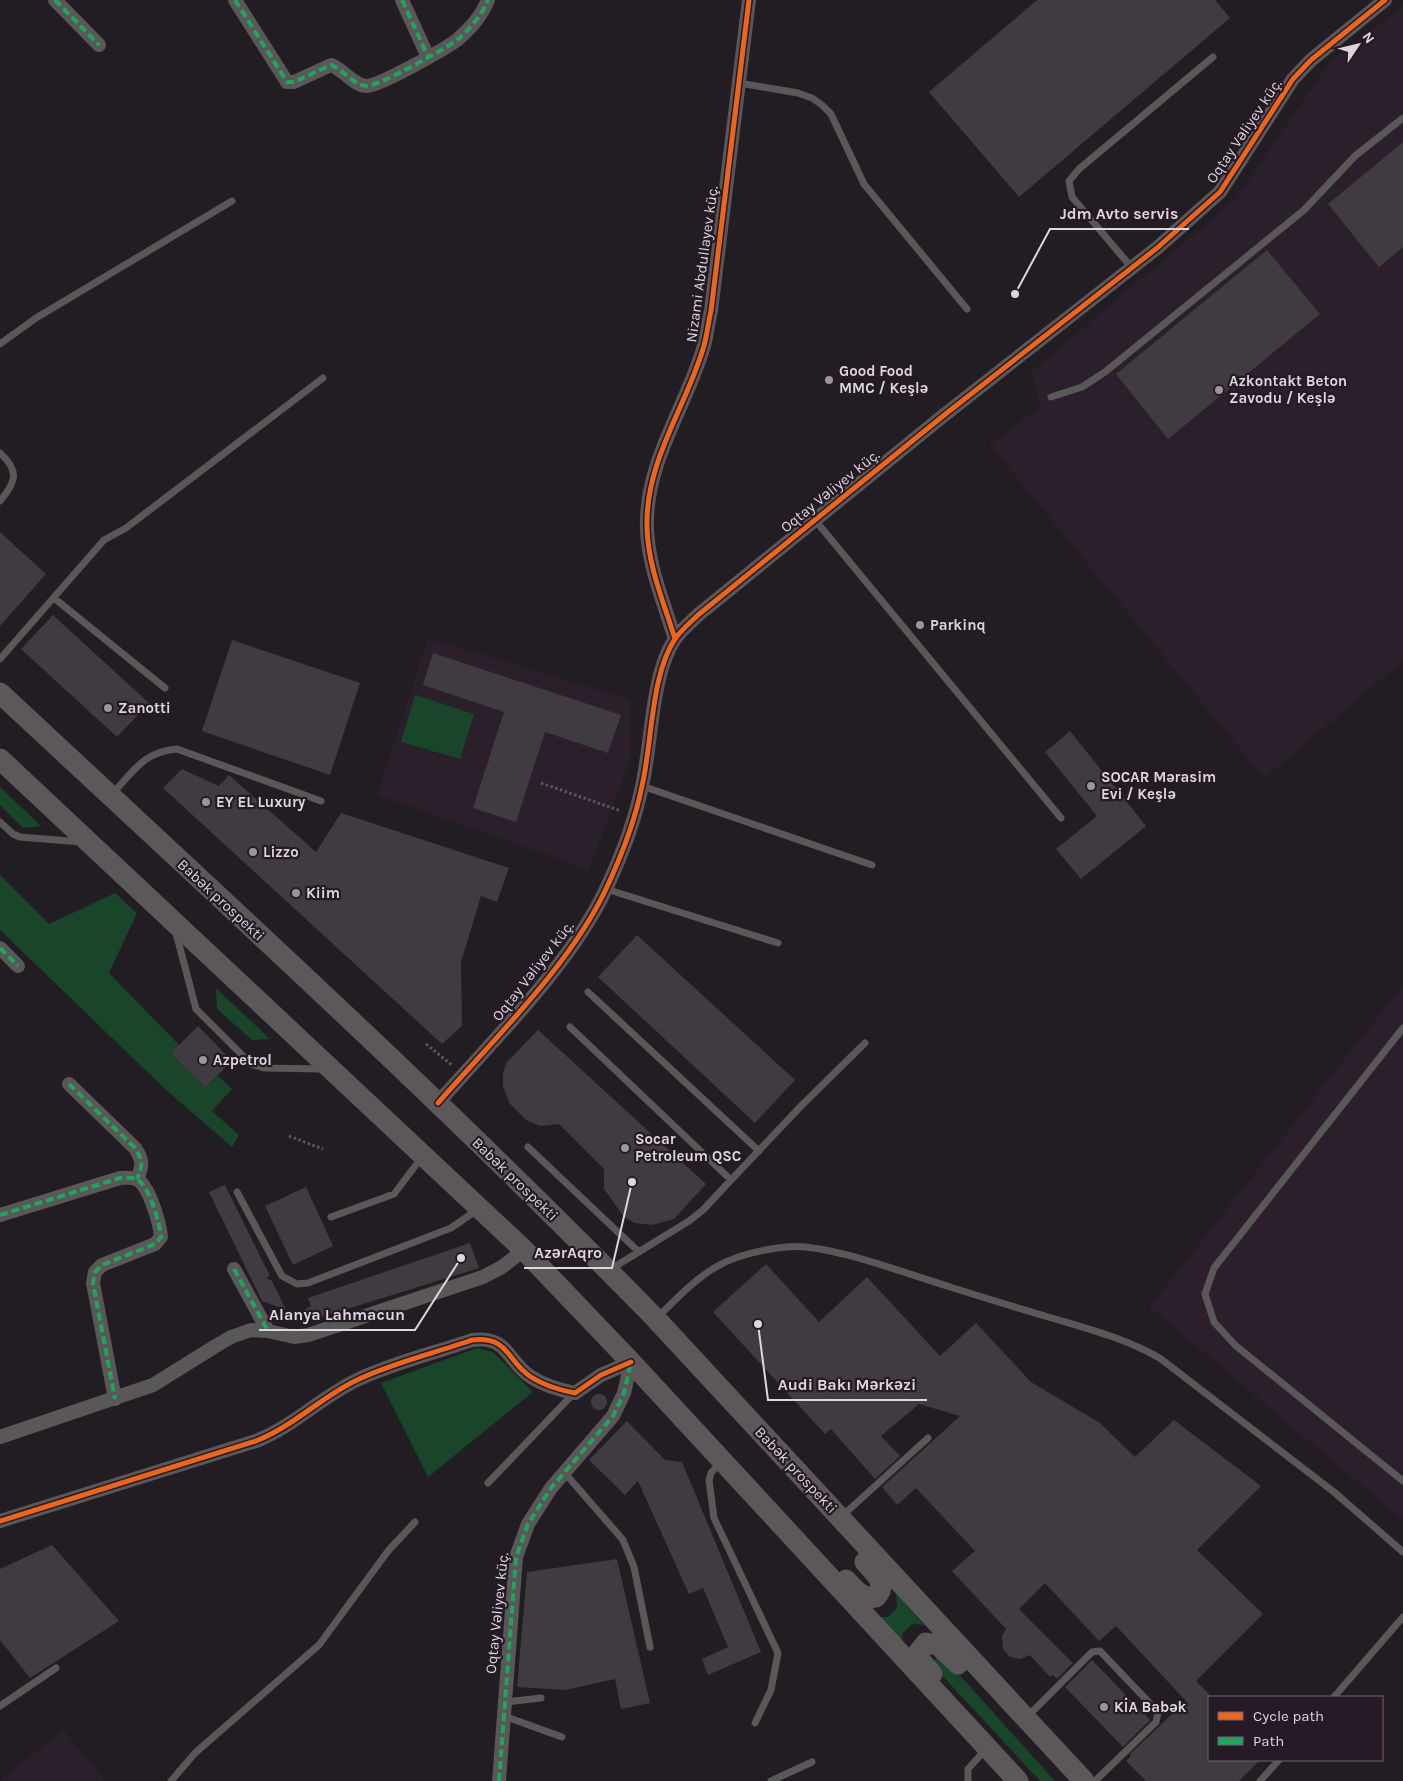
<svg xmlns="http://www.w3.org/2000/svg" width="1403" height="1781" viewBox="0 0 1403 1781" font-family="Karla,sans-serif">
<style>
.built{fill:#2c1f2c}
.green{fill:#19452b}
.building{fill:#403b40}
.lines{fill:none;stroke-linecap:round;stroke-linejoin:round}
.path{stroke:#5a5759;stroke-width:3;stroke-dasharray:2.5 2.5;stroke-linecap:butt}
.service{stroke:#5a5758;stroke-width:7}
.minor{stroke:#5a5758;stroke-width:14}
.primary{stroke:#5c5859;stroke-width:21}
.quiet{stroke:#20a55d;stroke-width:4;stroke-dasharray:8 4;stroke-linecap:butt}
.cycleway-casing{stroke:#251a25;stroke-width:8}
.cycleway{stroke:#eb651d;stroke-width:5}
.poi-dot{fill:#9c959c;stroke:#251a25;stroke-width:2}
.labels{text-anchor:middle;dominant-baseline:central;stroke-width:4.5;stroke-linejoin:round;paint-order:stroke}
.street-label{font-size:15px;fill:#ddd6dd;stroke:#251a25}
.poi-label{font-size:15px;font-weight:bold;fill:#ddd6dd;stroke:#251a25;text-anchor:start}
.leader{fill:none;stroke:#ddd6dd;stroke-width:2}
.callout-dot{fill:#ddd6dd;stroke:#251a25;stroke-width:2}
.callout-label{font-size:16px;text-anchor:middle;font-weight:bold;fill:#ddd6dd;stroke:#251a25;stroke-width:4.5;stroke-linejoin:round;paint-order:stroke}
</style>
<rect width="100%" height="100%" fill="#221d22"/>
<path class="built" d="M1403 6V661L1264 778 990 445 1040 407 1031 372 1237 198 1329 63Z
M428 638 630 700 631 756 589 870 377 795Z
M1403 985V1520L1150 1307Z
M63 1730 105 1781H0Z"/>
<path class="green" d="M415 695 474 714 460 759 401 742Z
M0 787 41 826 23 828 0 805Z
M0 875 49 924 115 893 137 913 109 973 179 1045 171 1053 205 1088 218 1076 232 1089 212 1111 239 1135 232 1147 165 1089 0 930Z
M216 988 270 1039 252 1040 217 1009Z
M477 1348 493 1352 533 1392 428 1477 381 1383Z
M896 1593 924 1625 912 1624 903 1633 900 1647 874 1617H888L897 1608Z
M938 1657 947 1661 1055 1781H1040L936 1669 933 1661Z"/>
<path class="building" d="M1037 0H1215L1230 18 1019 197 929 92Z
M1403 142V247L1379 267 1328 204Z
M1267 250 1320 314 1168 439 1116 374Z
M0 532 46 574 0 626Z
M53 615 149 703 117 737 21 649Z
M232 640 360 683 330 775 202 731Z
M433 653 621 715 608 753 545 732 516 822 473 808 504 712 423 685Z
M1070 731 1146 826 1081 879 1056 849 1097 816 1045 752Z
M182 769 219 786 229 775 316 852 341 813 509 868 497 902 481 896 461 962 462 1026 442 1044 163 788Z
M637 935 795 1080 755 1123 598 977Z
M198 1026 232 1061 205 1088 171 1053Z
M538 1030 706 1184 674 1219 652 1225 635 1223 624 1217 604 1189V1169L559 1124 540 1126 526 1120 510 1104 503 1087V1073L507 1062Z
M225 1185 270 1276 266 1278 272 1281 286 1310 262 1301 209 1192Z
M306 1187 333 1246 293 1265 265 1206Z
M470 1243 479 1268 312 1320 295 1314 311 1306 308 1298Z
M766 1264 819 1322 867 1277 940 1356 976 1323 1031 1382 1100 1423 1135 1457 1174 1420 1261 1486 1197 1550 1263 1614 1196 1681 1209 1694V1760H1260L1239 1781H1146L1126 1761 1131 1756 1130 1754 1186 1701 1116 1626 1099 1641 1045 1583 1019 1609 1073 1663 1057 1679 1053 1675 1050 1677 1030 1655 1020 1659 1010 1657 1003 1649 1002 1636 1006 1629 952 1571 975 1551 916 1488 897 1505 882 1487 960 1416 919 1404 881 1436 900 1456 875 1479 831 1429 825 1434 713 1312Z
M591 1402a8 8 0 1 1 16 0a8 8 0 1 1-16 0Z
M627 1421 665 1460 682 1462 761 1652 708 1675 702 1659 728 1647 703 1588 689 1594 638 1481 625 1495 589 1460Z
M52 1545 119 1621 30 1678 0 1640V1569Z
M617 1559 650 1703 621 1709 615 1679 565 1690 517 1687 527 1572Z
M1092 1660 1150 1720 1123 1747 1065 1687Z"/>
<g class="lines">
<path class="path" d="M541 783 621 811
M426 1044 453 1066
M289 1136 323 1149"/>
<path class="service" d="M739 83 798 93 812 98 822 105 831 114 864 184 967 309
M1132 268 1072 197 1069 181 1079 169 1213 57
M0 344 36 318 232 201
M1051 397 1082 387 1105 372 1304 210 1355 156 1403 118
M0 453C20 471 16 482 0 501
M815 520 1061 818
M54 598 165 688
M0 659 104 540 126 528 323 378
M642 786 872 865
M112 794C134 771 143 752 177 749L321 801
M0 822 13 834 20 837 81 842
M606 889 778 943
M176 933 196 1009 251 1064 264 1068 323 1069
M588 992 759 1151
M570 1027 731 1180 703 1210 689 1221 611 1269
M1403 1028 1214 1268 1205 1294 1214 1322 1235 1345 1403 1481
M528 1147 639 1252
M731 1180 801 1106 865 1043
M237 1192 282 1276 297 1284 308 1283 451 1228 477 1210
M331 1217 394 1194 422 1157
M657 1318C702 1273 720 1254 786 1247 824 1242 907 1274 947 1286 985 1298 1024 1310 1062 1321 1096 1331 1131 1341 1161 1359L1334 1492 1403 1552
M721 1461 711 1473 709 1480 714 1518 778 1653 771 1690 755 1723
M564 1472 623 1540 634 1567 650 1647
M488 1483 574 1393
M842 1516 928 1438
M1334 1697 1403 1617
M505 1702 541 1698
M0 1706 56 1668
M504 1716 562 1737
M1028 1716 1092 1652 1100 1651 1158 1712 1156 1722 1095 1781
M171 1781 195 1753 319 1645 388 1551 415 1522
M771 1781 812 1762
M968 1781V1769L985 1750
M1260 1781 1279 1760"/>
<path class="minor" d="M55 0 99 45
M235 0 287 82H294L331 65C343 69 354 86 367 86 381 85 445 49 457 40 469 30 482 15 488 0
M402 0 428 57
M675 639C664 603 648 566 647 528 645 462 685 409 703 349 707 337 708 323 711 311L749 0
M0 948 18 966
M69 1084 135 1148C143 1160 143 1166 137 1179
M438 1103C493 1040 571 964 606 889 621 857 635 821 642 786 652 744 651 674 675 639 681 630 691 622 698 615L943 416 1157 248 1220 192 1293 79 1311 60 1385 0
M0 1215 120 1178C125 1178 131 1177 136 1179 149 1184 160 1224 161 1237L155 1244 102 1265 95 1272 93 1283 115 1399
M234 1269 268 1331
M0 1437 153 1385 214 1347 231 1337 251 1330 268 1331 294 1337 308 1335 483 1277 502 1267 524 1250
M0 1521 256 1441C294 1426 321 1397 357 1380 392 1363 435 1353 472 1340 510 1336 506 1361 531 1377 545 1386 559 1390 575 1393L601 1375 631 1362
M499 1781 516 1557 528 1524 551 1488 613 1416 624 1393 631 1362"/>
<path class="primary" d="M0 693C221 899 445 1103 656 1319L1084 1781
M0 759 524 1250 631 1362 1018 1781
M846 1580C854 1589 863 1600 876 1597 888 1583 875 1573 865 1562
M932 1674 920 1660 918 1653 926 1643 938 1645 958 1664"/>
<path class="quiet" d="M55 0 99 45
M235 0 287 82H294L331 65C343 69 354 86 367 86 381 85 445 49 457 40 469 30 482 15 488 0
M402 0 428 57
M0 948 18 966
M69 1084 135 1148C143 1160 143 1166 137 1179
M0 1215 120 1178C125 1178 131 1177 136 1179 149 1184 160 1224 161 1237L155 1244 102 1265 95 1272 93 1283 115 1399
M234 1269 268 1331
M499 1781 516 1557 528 1524 551 1488 613 1416 624 1393 631 1362"/>
<g class="cycleway-casing">
<path id="cycleway" d="M675 639C664 603 648 566 647 528 645 462 685 409 703 349 707 337 708 323 711 311L749 0
M438 1103C493 1040 571 964 606 889 621 857 635 821 642 786 652 744 651 674 675 639 681 630 691 622 698 615L943 416 1157 248 1220 192 1293 79 1311 60 1385 0
M0 1521 256 1441C294 1426 321 1397 357 1380 392 1363 435 1353 472 1340 510 1336 506 1361 531 1377 545 1386 559 1390 575 1393L601 1375 631 1362"/>
</g>
<use href="#cycleway" class="cycleway"/>
</g>
<g class="poi-dot">
<circle cx="829" cy="380" r="5"/>
<circle cx="1219" cy="390" r="5"/>
<circle cx="920" cy="625" r="5"/>
<circle cx="108" cy="708" r="5"/>
<circle cx="1091" cy="786" r="5"/>
<circle cx="206" cy="802" r="5"/>
<circle cx="253" cy="852" r="5"/>
<circle cx="296" cy="893" r="5"/>
<circle cx="203" cy="1060" r="5"/>
<circle cx="625" cy="1148" r="5"/>
<circle cx="1104" cy="1707" r="5"/>
</g>
<g class="labels">
<g class="street-label">
<text transform="translate(1244 131) rotate(-56)">Oqtay Vəliyev küç.</text>
<text transform="translate(702 264) rotate(-82)">Nizami Abdullayev küç.</text>
<text transform="translate(830 491) rotate(-39)">Oqtay Vəliyev küç.</text>
<text transform="translate(221 900) rotate(43)">Babək prospekti</text>
<text transform="translate(533 971) rotate(-52)">Oqtay Vəliyev küç.</text>
<text transform="translate(515 1179) rotate(44)">Babək prospekti</text>
<text transform="translate(796 1470) rotate(47)">Babək prospekti</text>
<text transform="translate(497 1613) rotate(-84)">Oqtay Vəliyev küç.</text>
</g>
<g class="poi-label">
<text x="839" y="371">Good Food<tspan x="839" dy="17">MMC / Keşlə</tspan></text>
<text x="1229" y="381">Azkontakt Beton<tspan x="1229" dy="17">Zavodu / Keşlə</tspan></text>
<text x="930" y="625">Parkinq</text>
<text x="118" y="708">Zanotti</text>
<text x="1101" y="777">SOCAR Mərasim<tspan x="1101" dy="17">Evi / Keşlə</tspan></text>
<text x="216" y="802">EY EL Luxury</text>
<text x="263" y="852">Lizzo</text>
<text x="306" y="893">Kiim</text>
<text x="213" y="1060">Azpetrol</text>
<text x="635" y="1139">Socar<tspan x="635" dy="17">Petroleum QSC</tspan></text>
<text x="1114" y="1707">KİA Babək</text>
</g>
</g>
<path class="leader" d="M1015 294L1050 229H1189M632 1182L612 1268H524M461 1258L415 1330H259M758 1324L768 1400H927"/>
<g class="callout-dot">
<circle cx="1015" cy="294" r="5"/>
<circle cx="632" cy="1182" r="5"/>
<circle cx="461" cy="1258" r="5"/>
<circle cx="758" cy="1324" r="5"/>
</g>
<g class="callout-label">
<text x="1119" y="219">Jdm Avto servis</text>
<text x="568" y="1258">AzərAqro</text>
<text x="337" y="1320">Alanya Lahmacun</text>
<text x="847" y="1390">Audi Bakı Mərkəzi</text>
</g>
<rect x="1208" y="1696" width="175" height="65" fill="#251a25" stroke="#6f656f"/>
<rect x="1218" y="1712" width="25" height="8" fill="#eb651d" stroke="#6f656f"/>
<text x="1253" y="1721" font-size="15" fill="#ddd6dd">Cycle path</text>
<rect x="1218" y="1737" width="25" height="8" fill="#20a55d" stroke="#6f656f"/>
<text x="1253" y="1746" font-size="15" fill="#ddd6dd">Path</text>
<g transform="translate(1358 45) rotate(55)" stroke="#251a25" stroke-width="4" paint-order="stroke">
<path d="M0-4L9 19L0 12L-9 19Z" fill="#ddd6dd"/>
<text y="-8" font-size="14" font-weight="bold" text-anchor="middle" fill="#ddd6dd">N</text>
</g>
</svg>
